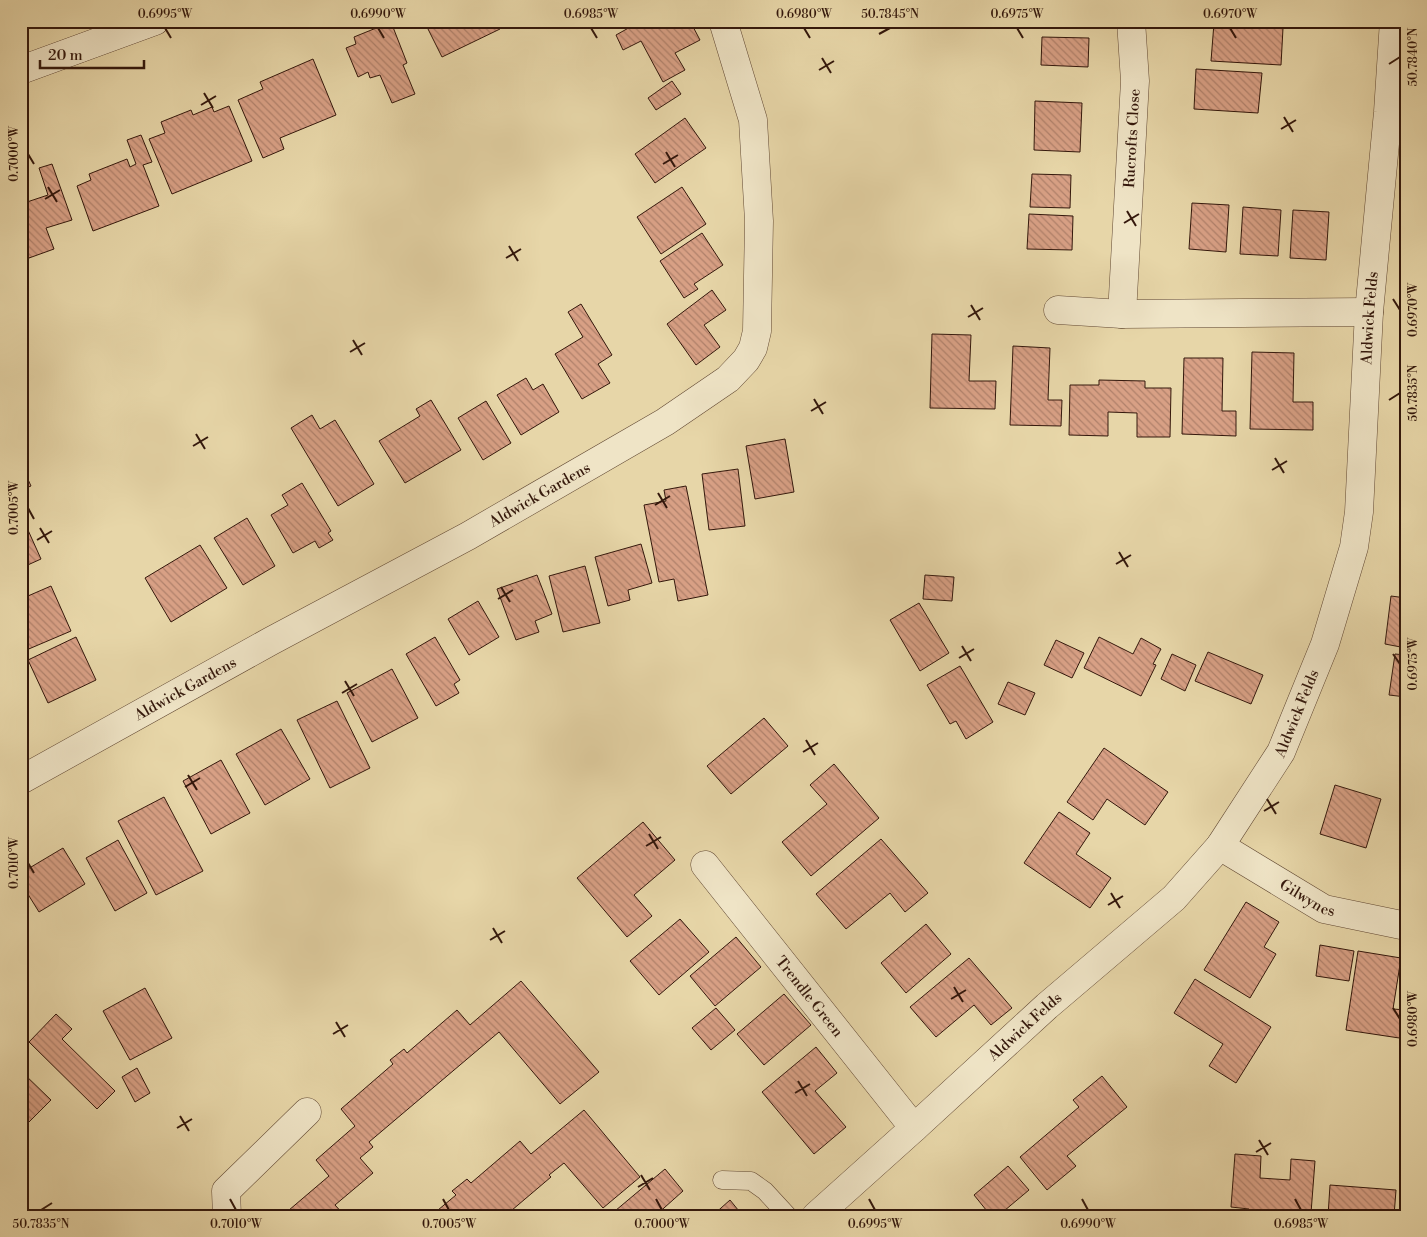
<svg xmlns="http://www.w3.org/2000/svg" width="1427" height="1237" viewBox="0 0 1427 1237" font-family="'Libre Bodoni',serif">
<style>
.building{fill:url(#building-back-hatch);stroke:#34180c}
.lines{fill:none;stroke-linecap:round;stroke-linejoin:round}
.service-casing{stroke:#614833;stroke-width:19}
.minor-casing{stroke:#614833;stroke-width:29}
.secondary-casing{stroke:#34180c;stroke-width:29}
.service{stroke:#efe4c6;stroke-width:18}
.minor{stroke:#efe4c6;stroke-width:28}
.secondary{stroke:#efe4c6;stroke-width:28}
.ticks{fill:none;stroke:#34180c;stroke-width:2}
.labels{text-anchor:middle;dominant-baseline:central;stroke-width:4;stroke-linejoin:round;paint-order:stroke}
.street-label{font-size:15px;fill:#34180c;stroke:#efe4c6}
.neatline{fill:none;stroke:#34180c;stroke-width:2}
.ticks-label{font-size:12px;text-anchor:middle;fill:#34180c}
</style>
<defs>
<pattern id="building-back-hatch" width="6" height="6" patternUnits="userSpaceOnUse" patternTransform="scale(1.25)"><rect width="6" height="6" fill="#d8a085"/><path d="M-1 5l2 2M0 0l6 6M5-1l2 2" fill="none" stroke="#b0816b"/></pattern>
</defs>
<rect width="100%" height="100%" fill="#e7d6a8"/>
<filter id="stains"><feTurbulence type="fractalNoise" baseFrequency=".004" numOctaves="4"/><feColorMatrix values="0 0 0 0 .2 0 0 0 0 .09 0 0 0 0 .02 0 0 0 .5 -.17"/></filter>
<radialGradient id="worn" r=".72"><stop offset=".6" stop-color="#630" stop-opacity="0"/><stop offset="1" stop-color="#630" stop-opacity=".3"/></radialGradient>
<path class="building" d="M434 21H497L500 29 442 57 426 25Z
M641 21H690L700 40 675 53 685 70 663 82 641 41 623 50 616 35Z
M1031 21H1079V24L1031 23Z
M391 22 407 63 403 65 415 94 392 103 380 75 370 78 368 72 358 77 346 48 356 44 354 37Z
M1214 23 1283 28 1281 65 1211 61Z
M1042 37 1089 38 1088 67 1041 65Z
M313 59 336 115 280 138 284 149 263 158 238 100 263 89 260 82Z
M1196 69 1262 73 1258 113 1194 109Z
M672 81 681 94 656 110 648 98Z
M1035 101 1082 103 1080 152 1034 150Z
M229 106 252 161 172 194 149 139 165 133 161 122 191 110 193 115 212 107 214 112Z
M685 118 706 148 655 183 635 154Z
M141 135 152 162 143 165 159 206 93 231 77 186 91 180 89 174 127 159 130 167 136 164 127 140Z
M52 164 72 220 46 228 54 249 29 258 21 237V204L48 195 39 168Z
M1032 174 1071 175 1070 208 1030 207Z
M682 187 706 224 661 254 637 217Z
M1192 203 1229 205 1226 252 1189 249Z
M1243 207 1281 210 1278 256 1240 254Z
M1293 210 1329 212 1326 260 1290 258Z
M1029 214 1073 216 1072 250 1027 249Z
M702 233 723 265 694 284 698 289 684 298 660 261Z
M712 290 726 310 704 325 720 347 696 365 667 324Z
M581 304 612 355 598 364 610 383 582 399 555 354 583 337 568 312Z
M932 334 971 335 969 381H996L995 409 930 408Z
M1013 346 1050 348 1048 400H1062L1061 426 1010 425Z
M1252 352 1294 353 1293 402H1313V430L1250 429Z
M1184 358H1223L1222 411H1236V436L1182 434Z
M526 378 533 390 543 384 559 412 521 435 497 395Z
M1099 380 1145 381V388H1171L1170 437H1137V413L1108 412V436L1069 435 1070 385H1099Z
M431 400 461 450 405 483 379 441 420 416 416 409Z
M486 401 511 443 483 460 458 418Z
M312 415 320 429 335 420 374 484 338 506 291 428Z
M785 439 794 492 755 499 746 446Z
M21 464 31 486 21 490Z
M738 469 745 526 709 530 702 474Z
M302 483 331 531 328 533 333 540 319 548 315 541 293 553 271 515 288 505 282 495Z
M686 486 708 595 678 601 674 579 659 582 644 505 666 501 664 490Z
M247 518 275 566 243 585 214 538Z
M23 519 41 559 21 568V520Z
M641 544 652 583 628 590 630 600 608 606 595 557Z
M200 545 227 588 171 622 145 578Z
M585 566 600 623 563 632 549 576Z
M537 575 552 614 535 621 539 632 516 640 497 589Z
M925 575 954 577 952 601 923 599Z
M51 586 71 631 24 651 21 645V599Z
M1391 596 1406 598V648L1385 644Z
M478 601 499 637 469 655 448 619Z
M919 603 949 653 920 671 890 620Z
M76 637 96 680 48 703 28 660Z
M435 637 460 680 454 684 459 693 436 706 406 654Z
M1099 637 1133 654 1141 638 1161 649 1153 664 1156 665 1141 696 1084 668Z
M1056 640 1084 653 1072 678 1044 665Z
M1208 652 1263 675 1251 704 1195 681Z
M1172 654 1196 665 1185 691 1161 679Z
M1395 654 1406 655V697L1389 695Z
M960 666 993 722 966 739 956 721 950 724 927 685Z
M392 669 418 718 372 742 347 693Z
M1008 682 1035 693 1025 715 998 704Z
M337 701 370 768 330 788 297 720Z
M764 718 788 746 731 794 707 766Z
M281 729 310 779 265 805 236 754Z
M1104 748 1168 792 1145 825 1107 799 1093 820 1067 802Z
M221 760 250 813 211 834 183 781Z
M834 764 879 818 811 876 782 842 827 804 810 785Z
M1335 785 1381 799 1366 848 1320 834Z
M164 797 203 871 156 895 118 821Z
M1059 812 1090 833 1076 854 1111 878 1090 908 1024 863Z
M643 822 675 860 634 895 652 916 627 937 577 878Z
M881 839 928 893 905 912 890 893 846 929 816 894Z
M118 840 147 893 115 911 86 858Z
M63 848 85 884 39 912 21 883V873Z
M1246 902 1279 922 1264 947 1276 954 1250 998 1204 970Z
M680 919 709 952 659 995 630 961Z
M926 924 951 954 906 993 881 963Z
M736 937 761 967 715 1006 690 976Z
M1320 945 1354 951 1349 981 1316 976Z
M1358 951 1401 958 1393 1009 1406 1010V1039L1346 1030Z
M969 958 1012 1008 991 1025 974 1005 936 1037 910 1007Z
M1195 979 1271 1027 1236 1083 1209 1066 1223 1044 1174 1013Z
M521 981 599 1072 560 1104 499 1032 369 1142 373 1147 360 1158 373 1173 335 1205 345 1216H282L329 1176 316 1160 355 1126 341 1109 393 1064 390 1060 404 1049 407 1053 457 1010 470 1025Z
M145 988 172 1038 130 1060 103 1011Z
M784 994 811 1025 764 1065 737 1034Z
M716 1008 735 1030 711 1050 692 1028Z
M56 1014 72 1029 62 1039 115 1091 97 1109 29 1042Z
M816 1047 837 1073 815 1091 846 1127 814 1154 762 1092Z
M137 1068 150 1093 135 1102 122 1077Z
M21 1071 51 1100 21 1130Z
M1102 1076 1127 1107 1067 1156 1076 1166 1047 1190 1020 1157 1079 1107 1073 1100Z
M584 1110 640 1177 603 1208 564 1163 549 1175 551 1177 505 1216 432 1215 456 1195 452 1191 467 1179 471 1183 520 1141 531 1154Z
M1235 1154 1261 1156 1260 1178 1290 1180 1291 1159 1315 1161 1311 1213 1294 1212V1216H1249V1209L1231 1207Z
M1008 1166 1029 1190 998 1216H991L974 1195Z
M665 1169 683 1191 655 1216H609Z
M1330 1185 1396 1190 1394 1216H1328Z
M730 1200 743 1216H712Z"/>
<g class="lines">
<g class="service-casing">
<path id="service" d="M722 1180 751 1181 765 1191 788 1216"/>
</g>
<g class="minor-casing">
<g id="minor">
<path d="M1058 310 1122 314 1369 312"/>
<path id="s1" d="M1122 314 1135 81 1131 21"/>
<path id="s2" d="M21 780 271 641 468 536 665 422 728 379 746 360 753 348 757 331 759 221 753 120 723 21"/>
<path id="s3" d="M1220 846 1324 909 1406 926"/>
<path id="s4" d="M705 865 914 1128"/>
<path d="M227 1216 226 1191 307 1112"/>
<path id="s5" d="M816 1216 914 1128 1047 1006 1174 898 1220 846 1281 752 1325 644 1354 547 1359 512 1369 312 1388 112 1394 21"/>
</g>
</g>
<g class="secondary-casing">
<path id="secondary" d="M21 70 155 21"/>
</g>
<use href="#service" class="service"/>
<use href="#minor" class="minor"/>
<use href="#secondary" class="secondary"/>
</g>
<path class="ticks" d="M165 28 171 38M378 28 384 38M591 28 597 38M804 28 810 38M1017 28 1023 38M1230 28 1236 38M879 34 890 28M822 58 831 73M1389 64 1400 57M819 70 834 61M204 93 213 108M201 105 216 96M1284 117 1293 132M1281 129 1296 120M666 152 675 167M28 154 34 164M663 164 678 155M48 187 57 202M45 199 60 190M1127 211 1136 226M1124 223 1139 214M509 246 518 261M506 258 521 249M1393 299 1400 310M971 305 980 320M968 317 983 308M353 340 362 355M350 352 365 343M814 399 823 414M1389 400 1400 393M811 411 826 402M196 434 205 449M193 446 208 437M1275 458 1284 473M1272 470 1287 461M658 493 667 508M655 505 670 496M28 508 34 519M40 528 49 543M37 540 52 531M1119 552 1128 567M1116 564 1131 555M501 587 510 602M498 599 513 590M962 646 971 661M1393 654 1400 664M959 658 974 649M345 681 354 696M342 693 357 684M806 740 815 755M803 752 818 743M188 775 197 790M185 787 200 778M1267 799 1276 814M1264 811 1279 802M649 834 658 849M646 846 661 837M28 863 34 873M1111 893 1120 908M1108 905 1123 896M493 928 502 943M490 940 505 931M954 987 963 1002M951 999 966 990M1393 1008 1400 1019M336 1022 345 1037M333 1034 348 1025M798 1081 807 1096M795 1093 810 1084M180 1116 189 1131M177 1128 192 1119M1259 1140 1268 1155M1256 1152 1271 1143M641 1175 650 1190M638 1187 653 1178M230 1199 236 1210M443 1199 449 1210M656 1199 662 1210M869 1199 875 1210M1082 1199 1088 1210M1295 1199 1301 1210M41 1210 52 1203"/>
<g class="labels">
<g class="street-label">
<text stroke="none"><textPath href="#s1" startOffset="176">Rucrofts Close</textPath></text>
<text stroke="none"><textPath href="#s5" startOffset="1108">Aldwick Felds</textPath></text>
<text stroke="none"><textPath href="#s2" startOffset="592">Aldwick Gardens</textPath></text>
<text stroke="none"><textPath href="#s2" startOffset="188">Aldwick Gardens</textPath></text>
<text stroke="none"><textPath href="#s5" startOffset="702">Aldwick Felds</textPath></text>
<text stroke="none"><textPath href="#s3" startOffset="102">Gilwynes</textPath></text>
<text stroke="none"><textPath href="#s4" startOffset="168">Trendle Green</textPath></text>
<text stroke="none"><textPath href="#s5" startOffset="282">Aldwick Felds</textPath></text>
</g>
</g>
<rect width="1427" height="1237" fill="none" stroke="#e7d6a8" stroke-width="55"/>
<path d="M40 60v8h104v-8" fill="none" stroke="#34180c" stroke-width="2.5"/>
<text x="48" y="60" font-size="15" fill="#34180c" stroke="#efe4c6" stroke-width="4" paint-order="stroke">20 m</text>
<rect x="28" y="28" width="1372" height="1182" class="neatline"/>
<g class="ticks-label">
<text x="165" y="18">0.6995°W</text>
<text x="378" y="18">0.6990°W</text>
<text x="591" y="18">0.6985°W</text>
<text x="804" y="18">0.6980°W</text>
<text x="890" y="18">50.7845°N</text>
<text x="1017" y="18">0.6975°W</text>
<text x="1230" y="18">0.6970°W</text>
<text transform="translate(1413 57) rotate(-90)" y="4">50.7840°N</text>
<text transform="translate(14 154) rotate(-90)" y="4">0.7000°W</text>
<text transform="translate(1413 310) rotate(-90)" y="4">0.6970°W</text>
<text transform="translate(1413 393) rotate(-90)" y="4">50.7835°N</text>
<text transform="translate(14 508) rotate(-90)" y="4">0.7005°W</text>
<text transform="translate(1413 664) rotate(-90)" y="4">0.6975°W</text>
<text transform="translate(14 863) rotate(-90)" y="4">0.7010°W</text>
<text transform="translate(1413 1019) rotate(-90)" y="4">0.6980°W</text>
<text x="41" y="1228">50.7835°N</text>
<text x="236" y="1228">0.7010°W</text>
<text x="449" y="1228">0.7005°W</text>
<text x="662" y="1228">0.7000°W</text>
<text x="875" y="1228">0.6995°W</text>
<text x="1088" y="1228">0.6990°W</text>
<text x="1301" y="1228">0.6985°W</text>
</g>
<rect width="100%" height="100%" filter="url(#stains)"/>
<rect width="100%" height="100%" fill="url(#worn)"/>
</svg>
